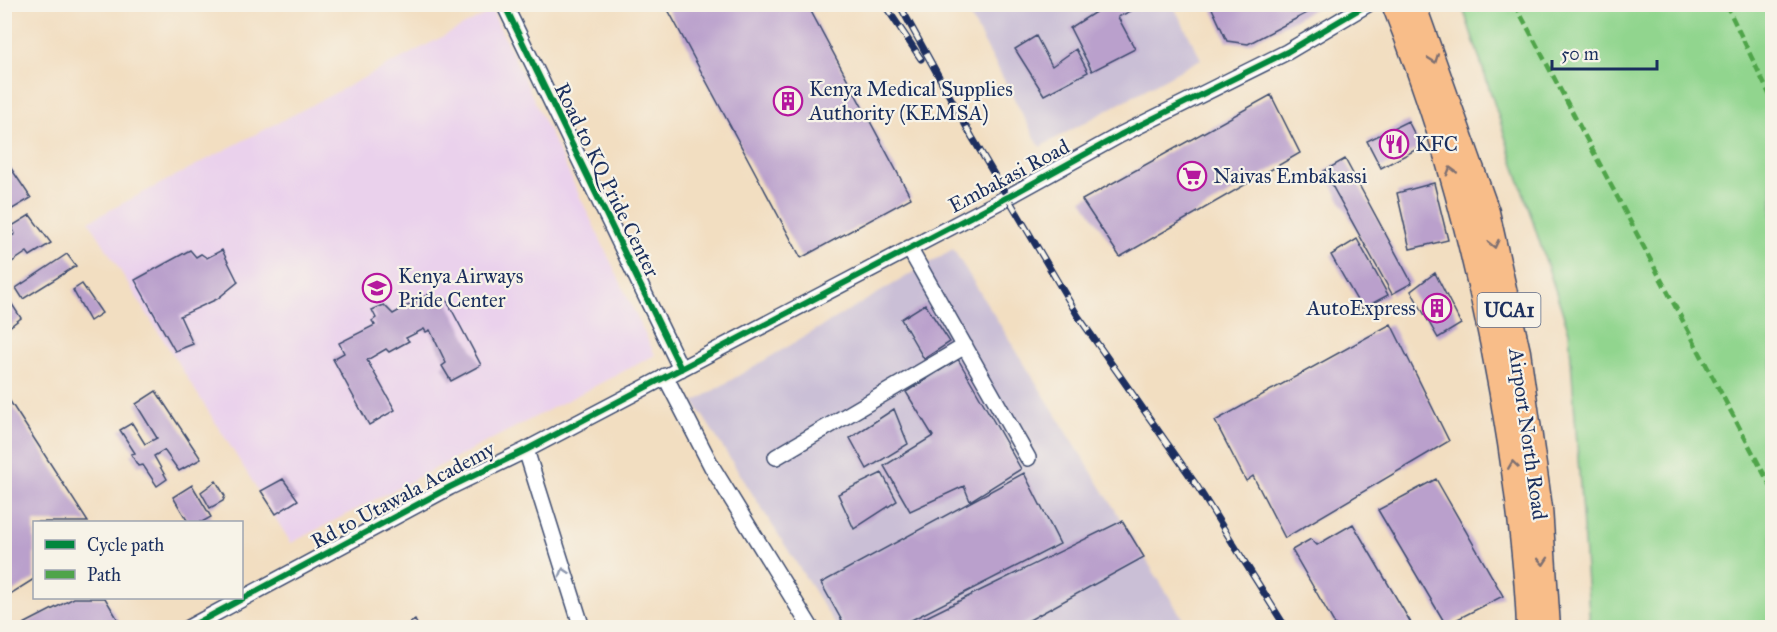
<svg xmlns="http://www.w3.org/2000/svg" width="1777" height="632" viewBox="0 0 1777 632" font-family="'IM FELL Great Primer',serif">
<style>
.built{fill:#ead1ec}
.industrial{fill:#cabfd6}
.green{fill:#91d58e;stroke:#568276;stroke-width:1.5}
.building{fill:#baa0cc}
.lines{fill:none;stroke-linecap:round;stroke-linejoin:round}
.minor-casing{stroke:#3b496d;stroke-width:18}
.primary-casing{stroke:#3b496d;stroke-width:27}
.minor{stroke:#fff;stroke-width:15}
.primary{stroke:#f8bd89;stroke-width:24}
.rail-casing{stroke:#1b2f5e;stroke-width:7}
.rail{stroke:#f7f3e8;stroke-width:4.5;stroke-dasharray:14;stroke-linecap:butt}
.quiet{stroke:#4fa44a;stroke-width:4.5;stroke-dasharray:9 4.5;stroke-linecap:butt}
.cycleway-casing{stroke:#f7f3e8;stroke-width:10}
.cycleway{stroke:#00873e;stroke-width:6}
.oneway{stroke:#7e6f71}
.oneway2{stroke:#8d97ae}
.labels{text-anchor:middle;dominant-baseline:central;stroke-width:4.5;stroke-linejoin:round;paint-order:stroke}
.shield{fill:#f7f3e8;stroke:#5d6a87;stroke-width:1.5}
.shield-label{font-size:20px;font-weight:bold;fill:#1b2f5e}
.poi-label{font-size:21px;fill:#1b2f5e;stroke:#f7f3e8;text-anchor:start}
.street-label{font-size:21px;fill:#1b2f5e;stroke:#f7f3e8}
</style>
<rect width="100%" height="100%" fill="#f7f3e8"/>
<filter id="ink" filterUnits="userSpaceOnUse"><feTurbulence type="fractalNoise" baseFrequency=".0167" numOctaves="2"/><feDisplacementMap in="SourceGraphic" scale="12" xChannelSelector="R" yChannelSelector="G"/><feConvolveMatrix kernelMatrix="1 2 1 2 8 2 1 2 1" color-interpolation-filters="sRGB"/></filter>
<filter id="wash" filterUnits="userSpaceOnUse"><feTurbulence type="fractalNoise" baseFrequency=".008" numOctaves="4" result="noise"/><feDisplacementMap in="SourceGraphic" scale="24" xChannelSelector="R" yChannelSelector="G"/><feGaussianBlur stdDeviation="1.35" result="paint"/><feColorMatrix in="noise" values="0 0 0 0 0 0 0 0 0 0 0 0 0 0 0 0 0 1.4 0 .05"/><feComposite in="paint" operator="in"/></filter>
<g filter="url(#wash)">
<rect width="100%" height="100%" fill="#f2dec1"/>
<path class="built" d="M492 11 655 355 291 543 89 221Z"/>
<path class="industrial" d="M964 5H1173L1201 59 1040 147Z
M953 249 1188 627H837L694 402Z"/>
<path class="green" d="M1462 5H1772V627H1590L1569 332Z"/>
<g id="blocks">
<path class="building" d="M665 4H807L911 198 801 258Z
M1108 4H1127L1131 11 1118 17 1135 49 1092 71 1070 28Z
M1210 4H1324L1248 44 1227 41Z
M1036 36 1052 66 1076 49 1088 72 1044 95 1015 49Z
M1271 95 1300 153 1120 257 1082 200Z
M1408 121 1421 147 1381 168 1367 141Z
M4 158 31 198 4 214Z
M1345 159 1412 283 1392 294 1324 171Z
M1434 183 1448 240 1410 249 1397 193Z
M30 215 51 243 30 256 27 252 12 262 4 251V241L15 234 12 226Z
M1357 239 1388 295 1362 309 1331 255Z
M190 250 196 257 201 254 207 258 222 250 238 282 217 299 180 316 193 344 175 351 135 280Z
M67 254 76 266 23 299 16 288Z
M1435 273 1461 324 1438 338 1411 291Z
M82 284 102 313 90 321 73 290Z
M4 292 21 318 8 328 4 323Z
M429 294 434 306 446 299 481 365 451 381 442 366 446 363 430 330 426 332 424 329 406 338 409 341 389 352 386 349 367 360 395 410 369 425 333 359 344 353 339 343 375 325 372 321 376 318 372 310 384 305 393 314Z
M925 304 950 342 924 359 901 319Z
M1391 324 1449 441 1285 538 1253 476 1246 481 1215 421Z
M958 359 1021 469 970 501 964 486 910 511 884 466 933 436 906 392Z
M156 391 201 459 179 471 164 450 154 456 167 479 157 486 143 465 138 466 131 454 135 453 120 430 132 423 145 444 157 438 136 404Z
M4 392 88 522H34V579L4 598Z
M894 409 908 444 867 469 850 438Z
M882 473 897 501 854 529 838 494Z
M1024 473 1060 544 896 628H846L821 583Z
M283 479 298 500 276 514 261 491Z
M1436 479 1503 596 1446 625 1378 510Z
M216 481 225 496 223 501 210 508 201 492Z
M192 485 211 517 202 522H188L173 497Z
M1122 521 1144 557 1015 628H904Z
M1353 524 1414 628H1337L1292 550 1311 539 1317 545Z
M74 598H105L123 628H16Z
M415 620 419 628H401Z"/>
</g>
</g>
<g filter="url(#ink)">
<use href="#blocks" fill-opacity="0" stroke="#3b496d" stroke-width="1.5"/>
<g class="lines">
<g class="minor-casing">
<path id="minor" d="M504 4 681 369
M909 248 1028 458
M665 376 712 467 811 628
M526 450 582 628
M776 457 965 346
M188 628 450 487 526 450 1008 197 1120 135 1287 52 1368 4"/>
</g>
<g class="primary-casing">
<path id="primary" d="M1394 4C1450 145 1487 293 1510 443 1519 504 1527 565 1529 628
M1413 4 1487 212 1518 352 1540 508 1548 628"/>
</g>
<use href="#minor" class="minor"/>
<use href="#primary" class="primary"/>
<g class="rail-casing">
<path id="rail" d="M884 4 921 59
M899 4 972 137 1078 316 1197 486 1286 628"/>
</g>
<use href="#rail" class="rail"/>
<path class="quiet" d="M1515 4 1772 489
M1726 4 1772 100"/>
<g class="cycleway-casing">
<path id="cycleway" d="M504 4 681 369
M188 628 450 487 526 450 1008 197 1120 135 1287 52 1368 4"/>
</g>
<use href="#cycleway" class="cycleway"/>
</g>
<defs><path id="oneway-chevron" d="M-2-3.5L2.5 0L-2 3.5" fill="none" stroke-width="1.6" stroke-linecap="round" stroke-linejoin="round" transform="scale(1.5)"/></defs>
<g class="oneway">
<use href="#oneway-chevron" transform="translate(1434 59) rotate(70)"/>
<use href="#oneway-chevron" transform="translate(1451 171) rotate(-106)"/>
<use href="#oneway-chevron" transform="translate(1494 244) rotate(77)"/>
<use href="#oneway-chevron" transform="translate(1513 465) rotate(-98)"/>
<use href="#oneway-chevron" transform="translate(1543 561) rotate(86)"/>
</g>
<use class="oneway2" href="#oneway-chevron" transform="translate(564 572) rotate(-107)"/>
</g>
<defs>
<g id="building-ring" transform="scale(1.5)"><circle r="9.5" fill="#f7f3e8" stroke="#b5179e" stroke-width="1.5"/><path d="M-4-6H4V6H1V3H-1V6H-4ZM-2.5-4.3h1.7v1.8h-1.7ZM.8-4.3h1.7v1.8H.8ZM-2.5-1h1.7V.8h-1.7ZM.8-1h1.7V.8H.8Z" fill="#b5179e"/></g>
<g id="restaurant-ring" transform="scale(1.5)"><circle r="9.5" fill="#f7f3e8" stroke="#b5179e" stroke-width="1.5"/><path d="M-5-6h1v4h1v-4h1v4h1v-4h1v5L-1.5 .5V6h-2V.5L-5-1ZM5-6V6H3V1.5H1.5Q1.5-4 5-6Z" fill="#b5179e"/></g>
<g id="supermarket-ring" transform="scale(1.5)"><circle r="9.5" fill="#f7f3e8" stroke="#b5179e" stroke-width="1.5"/><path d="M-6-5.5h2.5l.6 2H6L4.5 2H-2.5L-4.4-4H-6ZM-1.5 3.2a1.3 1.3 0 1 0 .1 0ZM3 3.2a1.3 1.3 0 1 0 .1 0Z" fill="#b5179e"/></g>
<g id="university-ring" transform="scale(1.5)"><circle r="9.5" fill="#f7f3e8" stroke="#b5179e" stroke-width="1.5"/><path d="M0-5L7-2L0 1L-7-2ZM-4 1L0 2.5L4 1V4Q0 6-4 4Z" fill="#b5179e"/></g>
</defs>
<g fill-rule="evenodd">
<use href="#building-ring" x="788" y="101"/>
<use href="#restaurant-ring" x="1394" y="144"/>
<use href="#supermarket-ring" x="1192" y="176"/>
<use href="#university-ring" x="377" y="288"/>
<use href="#building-ring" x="1437" y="308"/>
</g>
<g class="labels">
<rect class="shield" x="1477.5" y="293" width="63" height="34" rx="4.5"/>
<g class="shield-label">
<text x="1509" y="310">UCA1</text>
</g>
<g class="poi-label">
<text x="809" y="89">Kenya Medical Supplies<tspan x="809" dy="24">Authority (KEMSA)</tspan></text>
<text x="1415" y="144">KFC</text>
<text x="1213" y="176">Naivas Embakassi</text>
<text x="398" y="276">Kenya Airways<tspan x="398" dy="24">Pride Center</tspan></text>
<text x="1416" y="308" text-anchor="end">AutoExpress</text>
</g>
<g class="street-label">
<text transform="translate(1009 176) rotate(-28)">Embakasi Road</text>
<text transform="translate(607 180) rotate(64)">Road to KQ Pride Center</text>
<text transform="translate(1528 434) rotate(82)">Airport North Road</text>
<text transform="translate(403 495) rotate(-28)">Rd to Utawala Academy</text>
</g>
</g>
<rect width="1777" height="632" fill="none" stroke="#f7f3e8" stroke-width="24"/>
<rect x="33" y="521" width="210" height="78" fill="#f7f3e8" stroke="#9fa5b1" stroke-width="1.5"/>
<rect x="45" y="540" width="30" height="9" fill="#00873e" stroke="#9fa5b1" stroke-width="1.5"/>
<text x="87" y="551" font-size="18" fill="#1b2f5e">Cycle path</text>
<rect x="45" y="570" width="30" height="9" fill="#4fa44a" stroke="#9fa5b1" stroke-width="1.5"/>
<text x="87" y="581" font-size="18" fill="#1b2f5e">Path</text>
<path d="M1552 60v9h105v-9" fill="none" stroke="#1b2f5e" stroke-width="3"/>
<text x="1561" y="60" font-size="18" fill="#1b2f5e" stroke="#f7f3e8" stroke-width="4.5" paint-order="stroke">50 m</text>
</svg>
